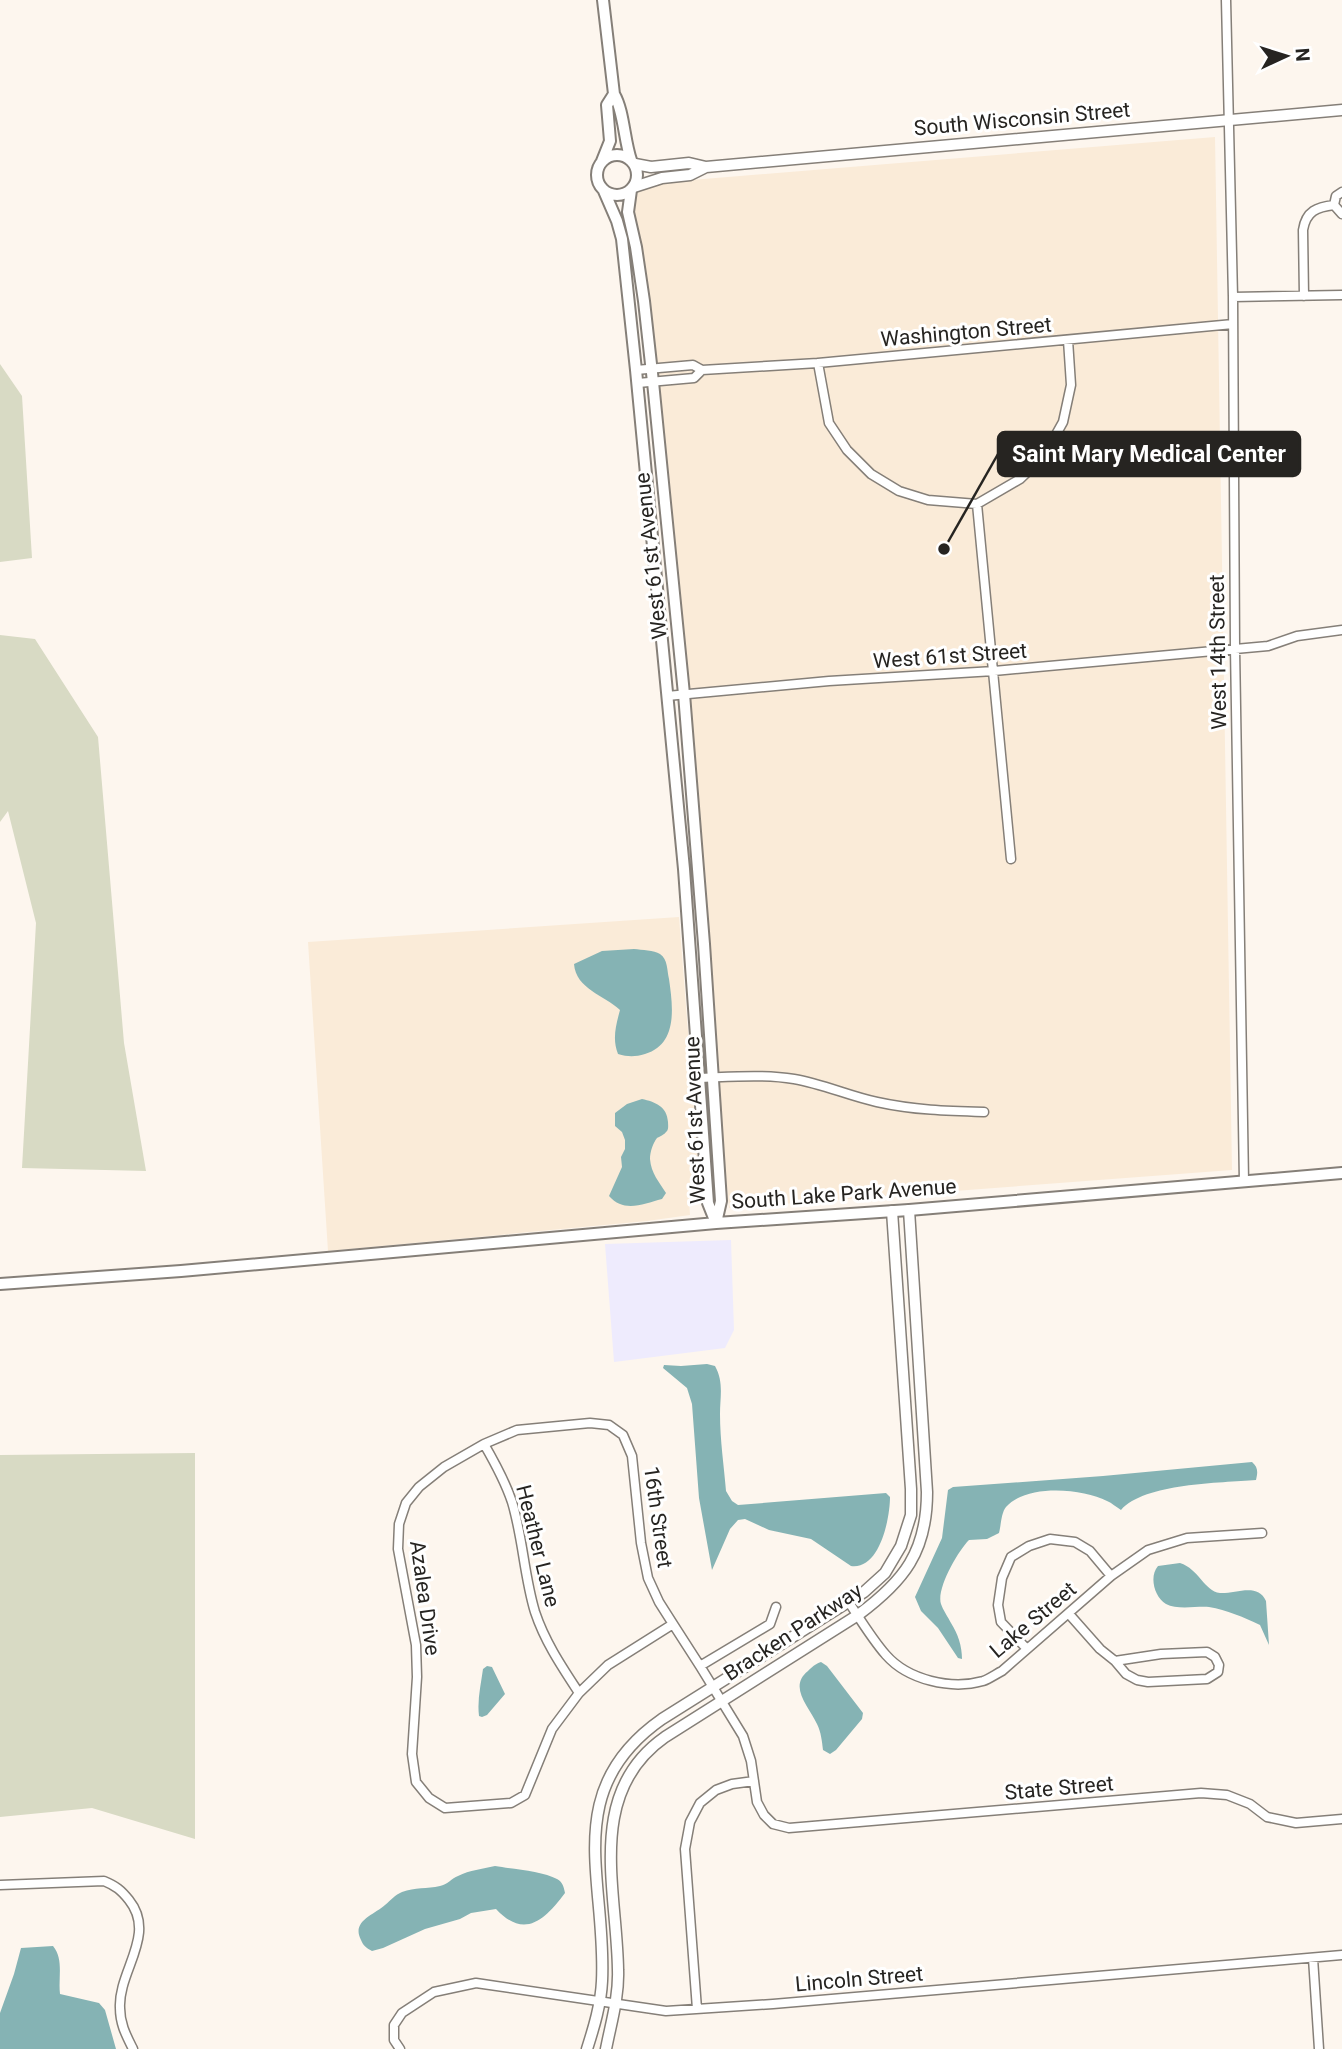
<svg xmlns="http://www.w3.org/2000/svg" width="1342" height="2049" viewBox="0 0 1342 2049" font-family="Roboto,sans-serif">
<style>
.commercial{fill:#eeebfd}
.medical{fill:#faebd8}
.green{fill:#d8dac4}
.water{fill:#85b3b4}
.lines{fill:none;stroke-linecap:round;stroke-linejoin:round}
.minor-casing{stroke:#857f78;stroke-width:11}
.tertiary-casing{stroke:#857f78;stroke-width:13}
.secondary-casing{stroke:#857f78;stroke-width:14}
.minor{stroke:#fff;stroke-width:8}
.tertiary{stroke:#fff;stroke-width:10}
.secondary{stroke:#fff;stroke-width:10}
.labels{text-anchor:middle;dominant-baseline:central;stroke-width:6;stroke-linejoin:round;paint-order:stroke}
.street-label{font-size:21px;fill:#262421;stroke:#fff}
.leader{fill:none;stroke:#262421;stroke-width:2.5}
.callout-dot{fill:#262421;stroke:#fff;stroke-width:2.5}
.callout{fill:#262421;stroke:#262421;stroke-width:2.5}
.callout-label{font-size:23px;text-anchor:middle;font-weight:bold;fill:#fff}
</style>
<rect width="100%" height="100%" fill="#fdf6ee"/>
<path class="commercial" d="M731 1240 734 1330 725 1348 614 1362 605 1244Z"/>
<path class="medical" d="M1215 137 1232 1170 729 1208 631 185Z
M679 917 701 1198 689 1199 690 1215 647 1221 328 1251 308 942Z"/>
<path class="green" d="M0 364 22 396 32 558 0 562Z
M0 635 35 639 98 737 124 1043 146 1171 22 1168 36 923 8 811 0 822Z
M195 1453V1839L92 1808 0 1817V1455Z"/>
<path class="water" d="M634 949C642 950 654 950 660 954 668 959 667 971 669 979 673 1007 678 1044 645 1054 635 1057 628 1057 618 1054 612 1039 616 1025 620 1010 604 995 576 989 574 964L602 951Z
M642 1099C655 1102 667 1106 668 1122 668 1125 669 1130 666 1132 665 1134 659 1137 657 1138 653 1143 650 1152 650 1159 651 1173 659 1182 666 1193L662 1199C643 1204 624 1213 609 1196L622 1167 621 1157 625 1149V1140L622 1132 615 1126V1113L627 1104Z
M707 1364 715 1366C724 1382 720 1397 720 1414 720 1440 724 1466 726 1491L732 1501 738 1505 886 1493 890 1497C890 1518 880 1570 851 1566L811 1539 769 1530 745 1519 738 1520 730 1529 712 1570 699 1498 692 1404 687 1388 663 1368 664 1365 681 1366Z
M1252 1462C1258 1467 1258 1472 1256 1480 1220 1483 1145 1483 1121 1510 1116 1507 1112 1503 1107 1501 1082 1488 1026 1484 1006 1507 1001 1513 1001 1526 999 1533L987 1539 969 1540C958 1551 936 1589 941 1604 943 1610 948 1617 951 1623 958 1634 962 1646 962 1659L958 1658 938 1628 921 1611 915 1597 942 1538 948 1490 953 1487 1103 1476Z
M1180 1563C1199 1569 1204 1591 1220 1593 1235 1594 1258 1582 1266 1601L1269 1645 1260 1625C1243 1617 1227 1610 1209 1607 1196 1606 1177 1610 1166 1604 1154 1597 1149 1576 1158 1566Z
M821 1662 827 1666 863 1713 862 1719 836 1750 830 1754 823 1750C822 1741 821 1732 817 1724 809 1706 788 1687 808 1671 812 1667 815 1664 821 1662Z
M487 1666 492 1667 505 1694 487 1715 482 1717 479 1716C477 1700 481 1684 483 1669Z
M495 1866C512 1869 543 1871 557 1879 563 1882 564 1888 565 1893 544 1921 524 1939 496 1909L471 1913 460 1919 425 1929 383 1948 372 1951C366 1948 363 1945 361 1940 351 1921 374 1915 385 1905 391 1900 395 1895 402 1892 415 1887 427 1889 440 1886 447 1885 452 1878 458 1876 470 1870 482 1869 495 1866Z
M53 1946C64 1959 58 1978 60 1994L99 2003 105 2010 116 2049H0V2013L14 1974 21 1948Z"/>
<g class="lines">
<g class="minor-casing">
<path id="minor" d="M1226 0 1233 297 1235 648 1244 1182
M1334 205 1336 196 1342 192
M1334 205 1342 214
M1304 296 1303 230C1306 211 1317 207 1334 205
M1233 297 1342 295
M818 363 829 423 847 450 871 474 899 491 928 500 977 504 1020 479 1044 456 1063 422 1071 385 1068 340
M636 370 693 365 702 370 818 363 1233 324
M638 383 694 378 702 370
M977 504 1011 859
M667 696 829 681 994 671 1268 646 1297 636 1342 630
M698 1078C729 1077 763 1074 794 1079 823 1084 849 1096 877 1102 913 1110 948 1111 984 1112
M484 1444C495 1463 505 1481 512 1502 523 1538 524 1576 535 1612 545 1642 562 1667 579 1693
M848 1601C860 1619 872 1639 886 1655 908 1680 951 1690 983 1681 989 1679 996 1674 1002 1671L1111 1576 1148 1550 1187 1538 1262 1533
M1069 1614 1100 1649 1115 1661 1161 1654 1207 1652 1215 1657 1219 1665 1218 1672 1207 1679 1148 1682 1137 1680 1126 1674 1115 1661
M673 1624 608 1665 579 1693 552 1729 525 1795 511 1803 445 1808 429 1798 416 1782 412 1754 417 1677 416 1645 398 1549 399 1524 406 1503 419 1487 444 1467 484 1444 517 1430 590 1423 609 1425 623 1435 632 1456 641 1543 648 1578 659 1602 673 1624 700 1666 743 1736 751 1761 757 1802 764 1815 773 1824 789 1828 1201 1793 1227 1795 1250 1804 1267 1817 1296 1823 1342 1819
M1027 1649 1001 1622 998 1605 1002 1578 1011 1557 1029 1546 1050 1539 1075 1542 1090 1551 1111 1576
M700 1666 770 1624 776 1607
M0 1885 104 1881C116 1886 121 1890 129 1900 157 1935 118 1971 120 2008 120 2024 126 2035 133 2049
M1313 1958 1319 2049
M697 2009 685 1849 690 1822 700 1803 716 1790 732 1784 754 1781
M400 2049 394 2040V2025L402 2013 434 1992 476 1983 666 2011 773 2004 1342 1955"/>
</g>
<g class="tertiary-casing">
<path id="tertiary" d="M635 164 651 167 689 163 706 167 1342 110
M634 187 662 178 690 175 706 167
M587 2049C594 2027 601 2004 602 1981 607 1880 559 1791 662 1719L864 1592 885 1573 901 1546 911 1515V1489L892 1211
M606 2049C611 2023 619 1997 618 1970 617 1889 585 1793 665 1737L858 1615C904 1581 927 1552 927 1492L909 1210"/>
</g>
<g class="secondary-casing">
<path id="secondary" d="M603 0 614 94C624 111 624 140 631 160
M597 175a20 20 0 1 1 40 0a20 20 0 1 1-40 0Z
M602 161 610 141 607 105 614 94
M631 190 628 212 636 247 644 301 653 382 684 694 704 944 721 1201 716 1223
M604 191 617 221 622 239 636 370 684 869 708 1203 716 1223
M0 1284 181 1271 716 1223 909 1210 1342 1173"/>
</g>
<use href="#minor" class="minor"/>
<use href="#tertiary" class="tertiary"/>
<use href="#secondary" class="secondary"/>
</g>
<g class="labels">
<g class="street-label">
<text transform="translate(1022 119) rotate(-5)">South Wisconsin Street</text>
<text transform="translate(966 332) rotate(-5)">Washington Street</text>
<text transform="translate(651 556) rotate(-96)">West 61st Avenue</text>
<text transform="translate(1218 652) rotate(-91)">West 14th Street</text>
<text transform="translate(950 656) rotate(-4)">West 61st Street</text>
<text transform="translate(695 1120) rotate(-92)">West 61st Avenue</text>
<text transform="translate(844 1194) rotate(-4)">South Lake Park Avenue</text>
<text transform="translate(658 1517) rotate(82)">16th Street</text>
<text transform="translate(538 1546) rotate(76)">Heather Lane</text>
<text transform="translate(425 1598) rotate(82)">Azalea Drive</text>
<text transform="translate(1033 1620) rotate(-40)">Lake Street</text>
<text transform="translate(793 1632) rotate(-33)">Bracken Parkway</text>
<text transform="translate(1059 1788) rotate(-5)">State Street</text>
<text transform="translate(859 1979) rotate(-5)">Lincoln Street</text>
</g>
</g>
<path class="leader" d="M944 549L998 454"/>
<circle class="callout-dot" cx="944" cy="549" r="7"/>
<rect class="callout" x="998" y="432" width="302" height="44" rx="7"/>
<g class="callout-label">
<text x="1149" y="462">Saint Mary Medical Center</text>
</g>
<g transform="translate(1286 56) rotate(86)" stroke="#ffffff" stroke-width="5" paint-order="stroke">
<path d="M0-5L12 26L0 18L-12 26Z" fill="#262421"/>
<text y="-10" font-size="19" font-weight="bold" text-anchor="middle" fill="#262421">N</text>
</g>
</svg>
